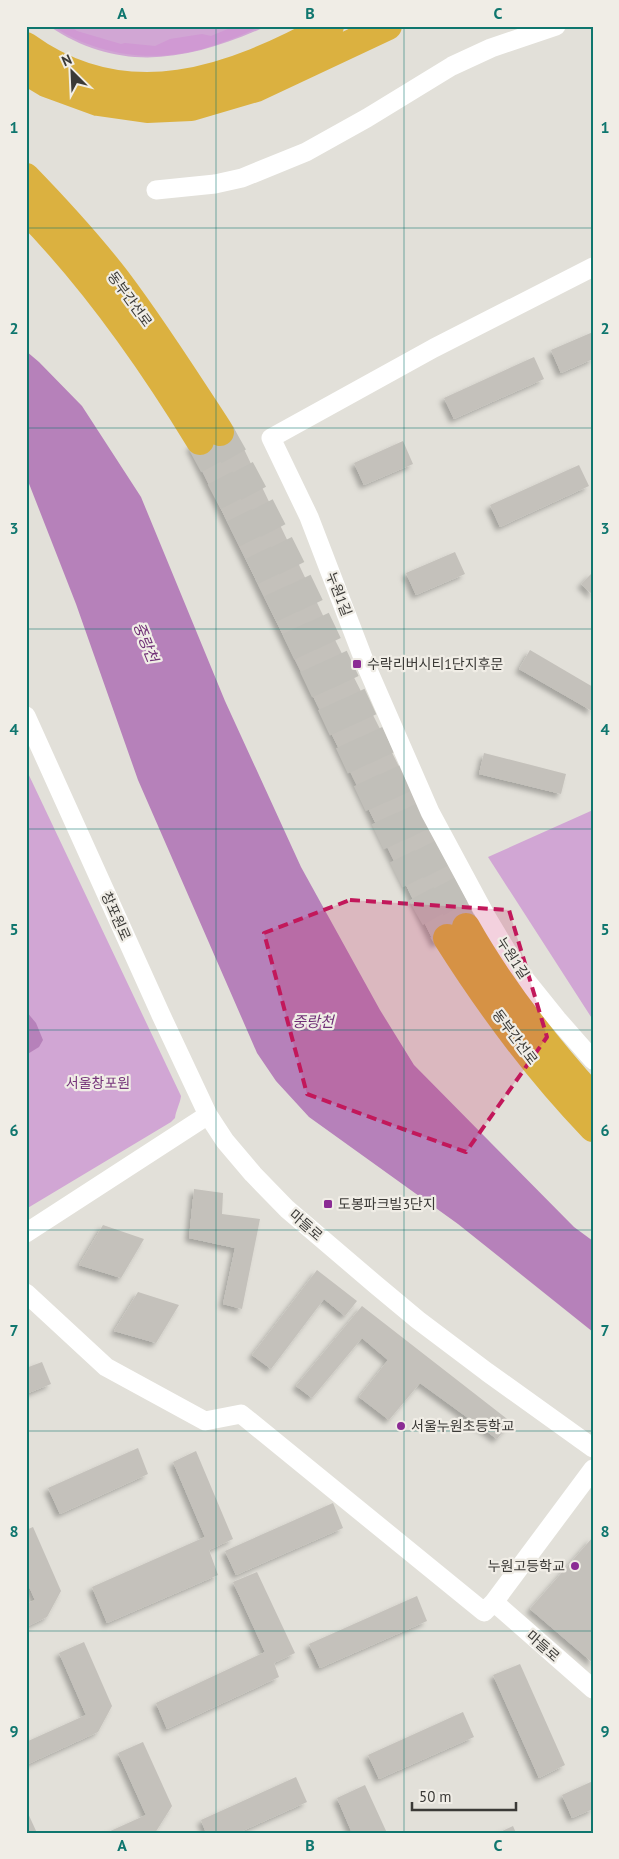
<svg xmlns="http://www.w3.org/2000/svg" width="619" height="1859" viewBox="0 0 619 1859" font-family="'PT Sans','Noto Sans KR',sans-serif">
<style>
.green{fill:#d1a6d4}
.forest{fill:#d099d3}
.water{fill:#b681ba}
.building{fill:#c4c1bb;filter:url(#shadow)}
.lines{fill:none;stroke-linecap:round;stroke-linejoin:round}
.highway-tunnel{stroke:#c1bfb9;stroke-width:28;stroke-dasharray:28 14;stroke-linecap:butt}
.minor{stroke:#fff;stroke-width:19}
.highway{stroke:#dbb140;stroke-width:28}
.marked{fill:#c2185b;fill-opacity:0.2;stroke:#c2185b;stroke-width:4;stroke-dasharray:10 6;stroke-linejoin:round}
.grid{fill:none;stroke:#0f766e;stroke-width:1;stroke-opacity:0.55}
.poi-dot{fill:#8b2b94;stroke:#f0ede6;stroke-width:2}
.labels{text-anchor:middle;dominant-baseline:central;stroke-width:4.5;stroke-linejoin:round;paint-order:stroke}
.street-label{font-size:14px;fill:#3b3a37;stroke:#f0ede6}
.poi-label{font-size:14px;fill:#3b3a37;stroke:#f0ede6;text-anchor:start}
.park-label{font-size:14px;fill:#75347a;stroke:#f0ede6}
.water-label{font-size:15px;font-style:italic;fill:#702f76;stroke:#f0ede6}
.neatline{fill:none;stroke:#0f766e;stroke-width:2}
.grid-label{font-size:16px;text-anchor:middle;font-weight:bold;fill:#0f766e}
</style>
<defs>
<filter id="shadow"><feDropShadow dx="-4" dy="4" stdDeviation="2.5" flood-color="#0004"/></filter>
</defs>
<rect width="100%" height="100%" fill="#e2e0d9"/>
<path class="green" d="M49 26H267C192 60 121 75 49 26Z
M26 769 181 1096C180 1104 176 1110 175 1118L171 1122 26 1209Z
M593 810V1020L488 857Z"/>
<path class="forest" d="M53 26H70L77 31 121 44 125 43 155 46 170 39 202 34 211 36 235 26H262C234 39 202 52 170 55 130 59 86 49 53 26Z"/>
<path class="water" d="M26 351 39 362 82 406 141 497 225 701 301 867 380 1010 414 1065 574 1227 593 1241V1332L458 1224 309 1117 276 1081 257 1053 138 780 76 604 26 476Z
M26 1011 36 1023 43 1040 39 1047 26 1055Z"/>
<path class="building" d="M593 332V359L561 373 551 350Z
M534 357 544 379 454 419 444 398Z
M233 426 329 628 477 921 435 944 190 446Z
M403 441 413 464 364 485 354 463Z
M579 465 589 486 500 527 490 505Z
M455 552 465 574 416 595 406 573Z
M593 572V595L581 584Z
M530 650 593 687 592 711 519 669Z
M484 753 566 774 561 794 479 774Z
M194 1189 223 1193 222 1214 260 1219 242 1309 223 1304 235 1248 189 1238Z
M103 1225 144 1239 121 1278 79 1265Z
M317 1270 357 1301 345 1316 324 1299 271 1369 252 1355Z
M138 1292 179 1305 156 1343 114 1331Z
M362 1306 511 1422 497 1439 420 1383 389 1420 359 1397 388 1360 362 1338 312 1398 296 1386Z
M42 1362 51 1384 26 1394V1368Z
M138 1448 148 1474 60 1514 48 1488Z
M196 1451 233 1539 209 1550 218 1575 107 1623 92 1587 205 1537 173 1462Z
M333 1503 343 1528 236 1575 225 1551Z
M33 1527 61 1591 47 1617 26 1627V1604L35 1600 26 1580V1530Z
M593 1537V1663L530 1609Z
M257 1572 295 1653 274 1663 279 1677 167 1729 156 1703 265 1652 233 1582Z
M417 1596 427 1621 320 1668 309 1644Z
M84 1642 112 1706 98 1732 26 1765V1742L86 1715 59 1653Z
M520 1664 565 1765 539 1778 493 1675Z
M463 1712 474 1737 379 1779 368 1755Z
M143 1742 172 1806 155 1833H106L146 1815 118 1753Z
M296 1777 307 1802 238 1833H206L201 1820Z
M593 1781V1809L572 1818 562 1795Z
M365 1785 387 1833H352L337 1798Z
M26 1809 37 1833H26Z
M513 1826 516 1833H498Z"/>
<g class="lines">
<path class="highway-tunnel" d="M220 432C279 535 328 644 378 751 406 811 433 870 466 927
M200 441C259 548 309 659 361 769 388 825 413 885 447 938"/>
<path class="minor" d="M156 190 215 184 242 178 306 152 367 118 452 66 491 48 556 26
M593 267 434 348 271 438 309 517 365 663 430 812 487 918 520 973 557 1019 593 1060
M26 716 161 1015 208 1115 225 1141 253 1174 287 1209 376 1285 418 1320 487 1372 593 1448
M26 1233 208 1115
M26 1293 106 1367 205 1421 241 1414 484 1612 494 1602 593 1469
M494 1602 593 1689"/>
<path class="highway" d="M26 46C127 119 232 80 330 26
M26 71 46 83 98 102 147 109 191 107 256 88 388 26
M26 177C58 210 89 244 117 280 154 329 187 381 220 432
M26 210C94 279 150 359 200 441
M466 927C501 989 545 1045 593 1098
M447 938C490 1006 537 1070 593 1128"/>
</g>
<path class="marked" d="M350 900 509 910 547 1037 466 1152 307 1094 264 933Z"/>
<path class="grid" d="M216 26V1833M404 26V1833M26 228H593M26 428H593M26 629H593M26 829H593M26 1030H593M26 1230H593M26 1431H593M26 1631H593"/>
<g class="poi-dot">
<rect x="352" y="659" width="10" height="10" rx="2.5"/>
<rect x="323" y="1199" width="10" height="10" rx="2.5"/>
<circle cx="401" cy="1426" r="5"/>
<circle cx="575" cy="1566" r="5"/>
</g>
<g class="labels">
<g class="street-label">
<text transform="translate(130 299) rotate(54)">동부간선로</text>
<text transform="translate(339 594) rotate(69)">누원1길</text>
<text transform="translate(116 916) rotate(66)">창포원로</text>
<text transform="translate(513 958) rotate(57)">누원1길</text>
<text transform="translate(515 1037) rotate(53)">동부간선로</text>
<text transform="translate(306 1225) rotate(41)">마들로</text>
<text transform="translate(543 1646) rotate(41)">마들로</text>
</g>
<g class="poi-label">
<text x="367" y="664">수락리버시티1단지후문</text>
<text x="338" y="1204">도봉파크빌3단지</text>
<text x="411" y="1426">서울누원초등학교</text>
<text x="565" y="1566" text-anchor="end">누원고등학교</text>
</g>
<g class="park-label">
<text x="98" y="1083">서울창포원</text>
</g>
<g class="water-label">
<text transform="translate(146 642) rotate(68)">중랑천</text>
<text x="313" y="1021">중랑천</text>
</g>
</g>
<rect width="619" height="1859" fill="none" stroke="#f0ede6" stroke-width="55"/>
<g transform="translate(72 72) rotate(336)" stroke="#f0ede6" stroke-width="4" paint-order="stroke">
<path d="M0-4L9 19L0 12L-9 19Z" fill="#3b3a37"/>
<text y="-8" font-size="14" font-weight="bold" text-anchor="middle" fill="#3b3a37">N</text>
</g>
<path d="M412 1802v8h104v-8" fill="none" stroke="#3b3a37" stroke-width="2.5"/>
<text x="419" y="1802" font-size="15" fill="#3b3a37" stroke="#f0ede6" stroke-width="4" paint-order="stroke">50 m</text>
<rect x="28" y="28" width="564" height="1804" class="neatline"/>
<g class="grid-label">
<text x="122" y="19">A</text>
<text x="310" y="19">B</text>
<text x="498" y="19">C</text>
<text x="14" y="133">1</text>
<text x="605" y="133">1</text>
<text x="14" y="334">2</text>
<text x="605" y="334">2</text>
<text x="14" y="534">3</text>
<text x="605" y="534">3</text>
<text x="14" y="735">4</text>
<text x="605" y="735">4</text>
<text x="14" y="935">5</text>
<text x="605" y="935">5</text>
<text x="14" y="1136">6</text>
<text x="605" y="1136">6</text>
<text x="14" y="1336">7</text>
<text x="605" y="1336">7</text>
<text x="14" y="1537">8</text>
<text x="605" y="1537">8</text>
<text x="14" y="1737">9</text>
<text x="605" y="1737">9</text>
<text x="122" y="1851">A</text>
<text x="310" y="1851">B</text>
<text x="498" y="1851">C</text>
</g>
</svg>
